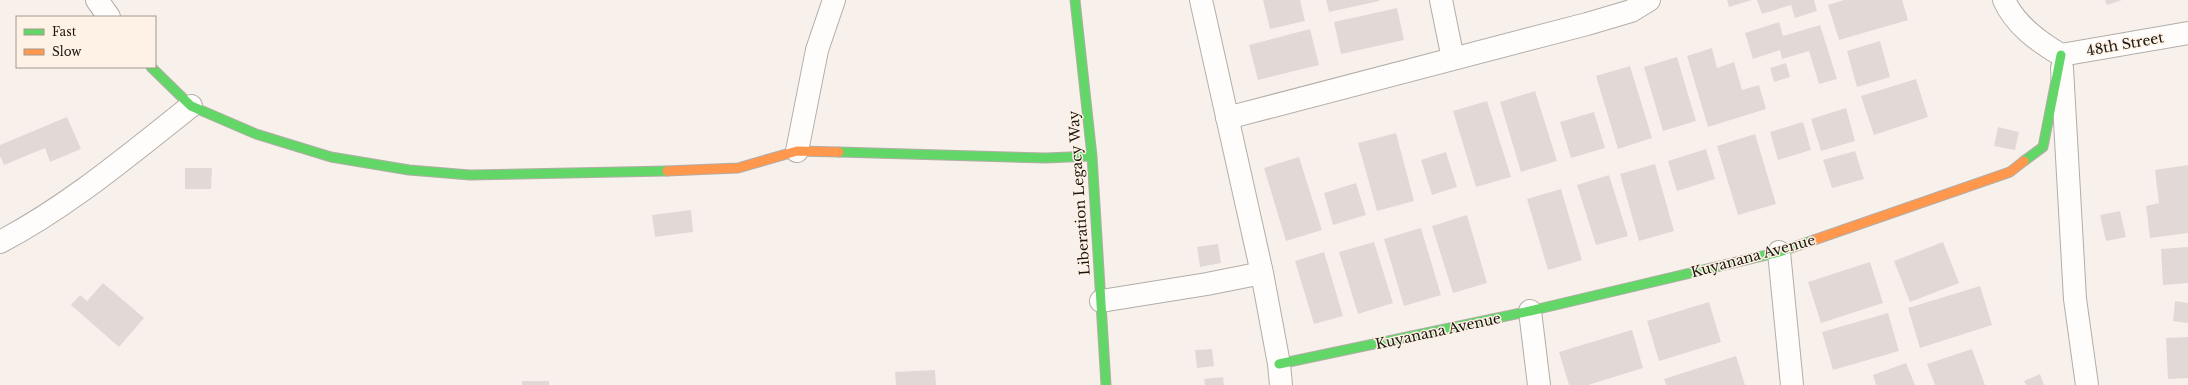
<svg xmlns="http://www.w3.org/2000/svg" width="2188" height="385" viewBox="0 0 2188 385" font-family="'Libre Baskerville',serif">
<style>
.building{fill:#e1d9d6}
.lines{fill:none;stroke-linecap:round;stroke-linejoin:round}
.street-casing{stroke:#b3ada8;stroke-width:24}
.fast-casing{stroke:#b3ada8;stroke-width:11}
.slow-casing{stroke:#b3ada8;stroke-width:11}
.street{stroke:#fefdfc;stroke-width:22}
.fast{stroke:#63d668;stroke-width:9}
.slow{stroke:#ff974d;stroke-width:9}
.labels{text-anchor:middle;dominant-baseline:central;stroke-width:3;stroke-linejoin:round;paint-order:stroke}
.street-label{font-size:14px;fill:#1a150f;stroke:#fef1e5}
</style>
<rect width="100%" height="100%" fill="#f8f1eb"/>
<path class="building" d="M1263 0H1300L1305 21 1270 29Z
M1326 0H1379V1L1329 12Z
M1727 0H1752L1729 7Z
M1757 0H1814L1817 11 1795 18 1791 5 1762 14Z
M1844 0H1902L1908 20 1839 40 1828 5Z
M2105 0H2122L2107 5Z
M1397 8 1404 40 1341 54 1334 22Z
M1779 22 1783 36 1820 25 1837 79 1819 84 1809 51 1782 59 1780 50 1753 59 1745 33Z
M1310 29 1319 65 1258 80 1249 45Z
M1880 41 1890 77 1857 87 1847 51Z
M1712 48 1717 68 1734 62 1742 90 1759 85 1766 109 1708 127 1687 56Z
M1677 57 1696 121 1663 131 1644 67Z
M1786 63 1790 77 1774 82 1770 68Z
M1630 66 1652 138 1618 149 1596 76Z
M1916 79 1928 117 1874 135 1861 96Z
M1535 91 1557 161 1521 172 1500 102Z
M1487 101 1511 177 1476 187 1453 111Z
M1846 108 1855 141 1821 151 1811 119Z
M1594 112 1605 148 1571 158 1560 122Z
M67 117 81 149 50 162 45 148 4 165 0 156V145Z
M1803 122 1811 150 1778 160 1770 132Z
M1998 127 2019 132 2015 150 1994 146Z
M1396 133 1414 201 1377 211 1358 143Z
M1755 134 1776 204 1738 215 1717 146Z
M1706 149 1715 179 1677 191 1668 161Z
M1855 151 1864 179 1832 188 1823 160Z
M1446 152 1457 187 1432 195 1421 160Z
M1299 157 1322 230 1286 241 1264 168Z
M1655 164 1674 231 1639 241 1620 174Z
M2188 165V233L2150 238 2146 206 2159 203 2155 170Z
M185 168H212L211 189H185Z
M1609 175 1628 236 1596 245 1577 185Z
M1356 183 1366 215 1333 225 1324 193Z
M1561 189 1582 260 1548 270 1527 199Z
M691 210 693 232 655 237 652 215Z
M2120 211 2126 237 2106 241 2100 215Z
M1467 215 1487 283 1453 293 1432 226Z
M1421 228 1441 295 1404 306 1384 239Z
M1374 242 1393 303 1358 314 1339 252Z
M1943 242 1959 283 1910 302 1894 261Z
M1218 244 1221 263 1200 267 1197 247Z
M2188 247V283L2163 285 2161 249Z
M1324 252 1343 316 1314 324 1295 261Z
M1870 262 1883 303 1821 323 1808 282Z
M103 283 144 318 119 347 71 305 80 295 87 301Z
M1980 286 1992 325 1920 348 1908 308Z
M2175 301 2188 303V323L2173 321Z
M1709 302 1721 342 1659 361 1647 321Z
M1888 313 1899 351 1833 370 1822 332Z
M1632 330 1643 368 1588 385H1569L1559 352Z
M2188 337V378L2168 379 2166 338Z
M1212 349 1214 366 1197 368 1195 350Z
M1972 349 1985 385H1935L1927 364Z
M1736 356 1745 385H1666L1664 379Z
M1906 363 1915 385H1876L1873 375Z
M935 370 936 385H896L895 372Z
M2040 374 2044 385H2026L2024 381Z
M1223 377 1224 385H1205L1204 379Z
M522 381H549V385H522Z"/>
<g class="lines">
<g class="street-casing">
<path id="street" d="M97 0 109 17
M1201 0 1262 273 1279 364 1281 385
M1441 0 1453 59
M2004 0C2015 25 2039 42 2061 55
M2061 55 2188 33
M2062 68 2075 299 2087 385
M1227 118 1587 24 1631 11 1649 0
M797 151 817 50 834 0
M0 242C69 206 130 154 191 106
M1779 252 1792 385
M1101 301 1207 284 1262 273
M1530 311 1539 385"/>
</g>
<g class="fast-casing">
<path id="fast" d="M1075 0 1092 156 1106 385
M151 67 191 106 256 134 331 157 409 170 470 175 667 171
M839 152 1046 158 1092 156
M2024 161 2043 147 2061 55
M1279 364 1530 311 1779 252 1814 240"/>
</g>
<g class="slow-casing">
<path id="slow" d="M667 171 738 168 797 151 839 152
M1814 240 2010 172 2024 161"/>
</g>
<use href="#street" class="street"/>
<use href="#fast" class="fast"/>
<use href="#slow" class="slow"/>
</g>
<g class="labels">
<g class="street-label">
<text transform="translate(2125 44) rotate(-10)">48th Street</text>
<text transform="translate(1079 193) rotate(-94)">Liberation Legacy Way</text>
<text transform="translate(1753 256) rotate(-15)">Kuyanana Avenue</text>
<text transform="translate(1438 331) rotate(-12)">Kuyanana Avenue</text>
</g>
</g>
<rect x="16" y="16" width="140" height="52" fill="#fef1e5" stroke="#a3998f"/>
<rect x="24" y="29" width="20" height="6" fill="#63d668" stroke="#a3998f"/>
<text x="52" y="36" font-size="12" fill="#1a150f">Fast</text>
<rect x="24" y="49" width="20" height="6" fill="#ff974d" stroke="#a3998f"/>
<text x="52" y="56" font-size="12" fill="#1a150f">Slow</text>
</svg>
